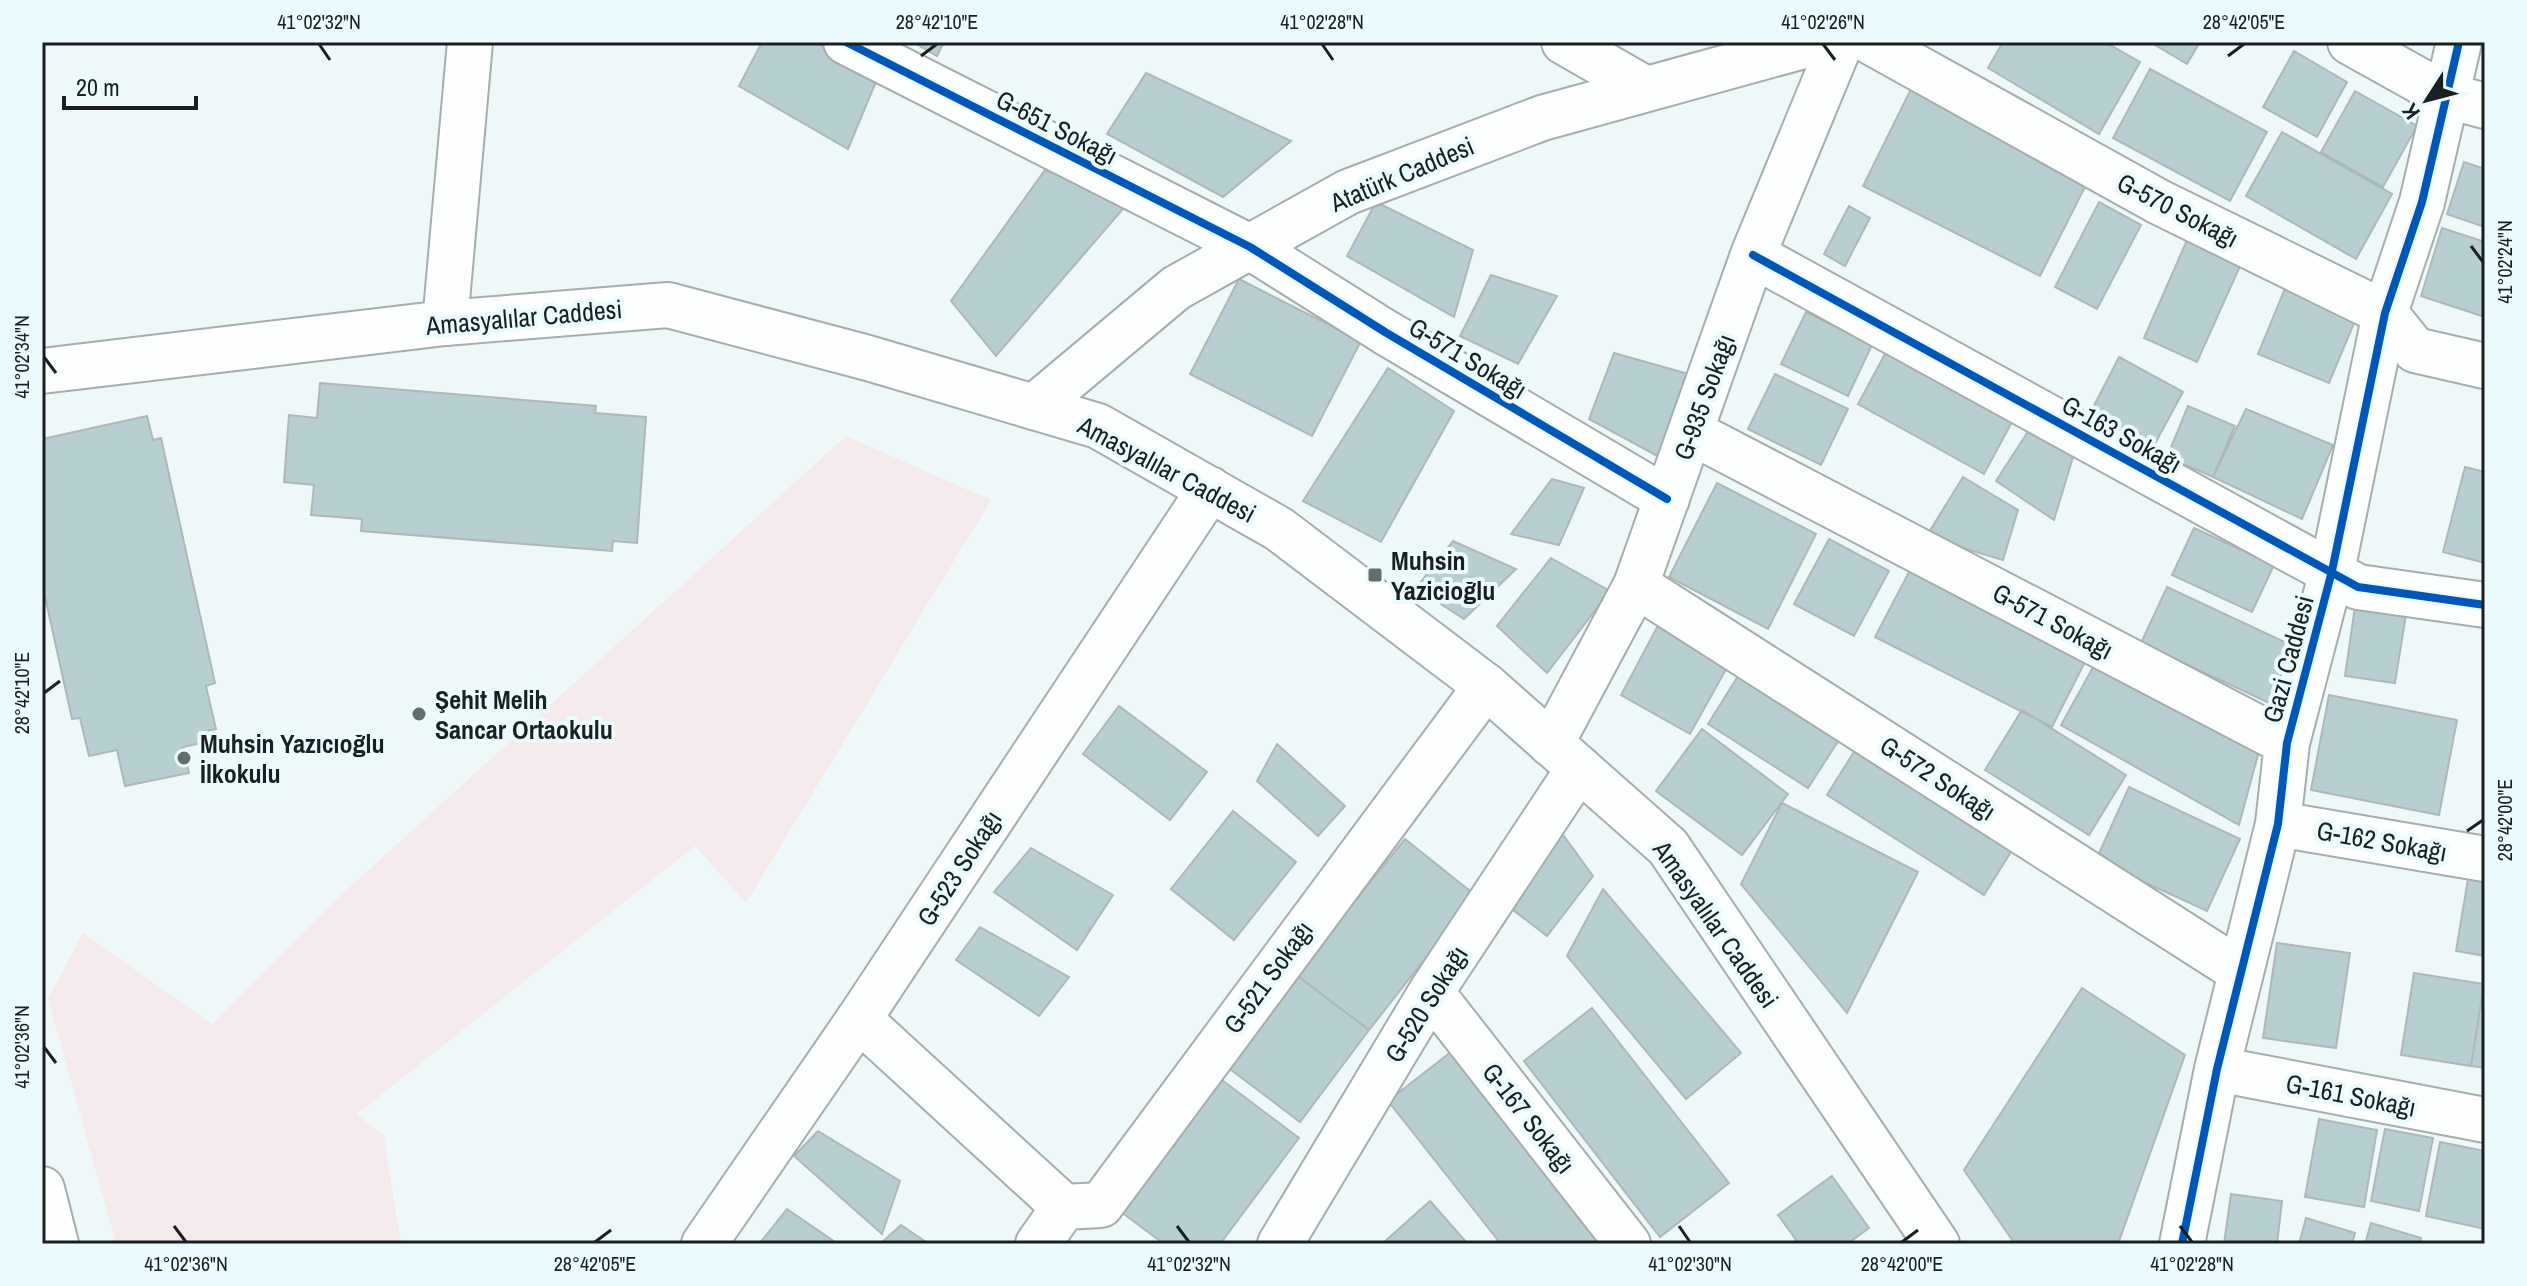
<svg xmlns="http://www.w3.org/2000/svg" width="2527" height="1286" viewBox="0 0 2527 1286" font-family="'Archivo Narrow',sans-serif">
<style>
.green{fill:#f4eaec}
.building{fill:#b7cfd1;stroke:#b0b7b8;stroke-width:2}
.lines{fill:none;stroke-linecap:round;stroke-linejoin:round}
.minor-casing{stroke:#a6adad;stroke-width:48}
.major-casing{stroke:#a6adad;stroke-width:48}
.minor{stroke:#fdfefe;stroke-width:44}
.major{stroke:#fdfefe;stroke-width:44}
.cycleway-casing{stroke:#ebfbfd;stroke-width:13}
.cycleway{stroke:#0057b8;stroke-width:8}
.ticks{fill:none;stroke:#1a2021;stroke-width:3}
.poi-dot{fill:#656c6d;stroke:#ebfbfd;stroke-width:3}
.labels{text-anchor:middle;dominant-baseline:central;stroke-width:8;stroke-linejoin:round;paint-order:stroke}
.street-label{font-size:26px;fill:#1a2021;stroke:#ebfbfd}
.poi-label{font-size:26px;font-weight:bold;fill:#1a2021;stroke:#ebfbfd;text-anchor:start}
.neatline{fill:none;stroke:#1a2021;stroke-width:3}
.ticks-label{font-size:20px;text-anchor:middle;fill:#1a2021}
</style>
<rect width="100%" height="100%" fill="#eff8f9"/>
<path class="green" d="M846 436 991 500 746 903 695 846 357 1114 384 1136 401 1244H116L48 999 83 933 212 1024 340 896Z"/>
<path class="building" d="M762 42H814L880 72 848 149 739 86Z
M913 42H944L937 56Z
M2003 42H2105L2140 62 2099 134 1988 68Z
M2150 42H2200L2187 64Z
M2294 51 2347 82 2317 137 2263 107Z
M2150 69 2267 132 2230 201 2113 138Z
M1146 73 1291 141 1223 197 1107 134Z
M1911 89 2089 179 2040 276 1863 186Z
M2355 91 2417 126 2383 187 2321 152Z
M2282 132 2392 194 2356 259 2246 196Z
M2464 162 2485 169V227L2447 214Z
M1045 170 1129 202 996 356 951 301Z
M1376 202 1473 250 1454 317 1347 256Z
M2099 202 2141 225 2097 309 2055 287Z
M1849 206 1870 218 1845 266 1824 254Z
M2442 228 2485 242V317L2421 296Z
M2187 240 2241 264 2197 362 2144 338Z
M1491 275 1557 296 1518 364 1460 336Z
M1239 279 1361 341 1312 436 1190 374Z
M2286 286 2357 316 2329 383 2258 354Z
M1806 312 1872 345 1848 396 1781 364Z
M1886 352 2012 422 1984 474 1858 404Z
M1614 353 1699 377 1659 457 1589 419Z
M2119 357 2183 392 2150 453 2087 419Z
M1388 368 1454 411 1381 542 1303 501Z
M1775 374 1848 409 1821 465 1748 429Z
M320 383 596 406 595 413 646 417 637 543 613 541 612 551 361 531 362 519 311 515 314 485 284 482 289 415 317 418Z
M2188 406 2235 426 2213 477 2167 457Z
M2246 409 2333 445 2302 519 2213 477Z
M147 416 153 440 161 438 215 683 206 686 216 729 208 731 211 741 183 747 189 773 125 786 117 750 89 756 80 718 72 719 42 583V439Z
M2029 430 2077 444 2054 520 1996 481Z
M2465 467 2485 472V563L2443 552Z
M1963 477 2018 510 2003 560 1926 537Z
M1552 479 1584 488 1559 545 1511 534Z
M1717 483 1816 534 1768 629 1669 577Z
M2194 528 2274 565 2252 612 2172 575Z
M1829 539 1889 571 1854 636 1794 604Z
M1453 541 1516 569 1464 619 1416 588Z
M1551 558 1610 591 1547 673 1497 626Z
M1910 570 2086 660 2052 727 1875 637Z
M2167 587 2295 647 2269 703 2141 643Z
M2356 600 2407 608 2395 683 2345 676Z
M1663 616 1734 655 1690 734 1621 695Z
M2097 660 2259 751 2239 825 2061 725Z
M1745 665 1846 729 1808 788 1708 724Z
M2329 695 2457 720 2439 815 2311 790Z
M1119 706 1207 772 1170 820 1083 754Z
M2022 710 2126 775 2089 835 1985 770Z
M1702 729 1788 794 1742 855 1656 791Z
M1277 744 1345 806 1318 836 1257 781Z
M1857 747 2014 847 1984 895 1827 795Z
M2129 787 2240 839 2207 911 2096 860Z
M1782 803 1918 872 1847 1013 1741 884Z
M1233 811 1296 862 1234 940 1171 889Z
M1561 832 1593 876 1547 936 1504 903Z
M1405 839 1475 895 1369 1030 1295 974Z
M1031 848 1113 895 1077 950 994 892Z
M2470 867 2485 870V956L2456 951Z
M1603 889 1741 1053 1686 1099 1567 956Z
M980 927 1069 977 1039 1016 956 960Z
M2277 943 2350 953 2336 1048 2263 1038Z
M2414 973 2484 984 2471 1066 2401 1055Z
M1295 974 1369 1030 1300 1122 1226 1066Z
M2484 984H2485V1068L2471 1066Z
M2082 988 2185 1055 2118 1244H2015L1964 1170Z
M1592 1008 1729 1183 1660 1237 1524 1061Z
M1451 1052 1601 1244H1501L1388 1101Z
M1218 1077 1299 1138 1220 1244H1164L1120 1211Z
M2319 1119 2377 1130 2364 1207 2305 1197Z
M2385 1129 2433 1138 2419 1211 2371 1201Z
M818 1131 900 1181 882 1234 794 1156Z
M2440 1142 2485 1151V1229L2426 1216Z
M1832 1176 1869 1228 1847 1244H1799L1778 1215Z
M2231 1194 2282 1201 2277 1244H2224Z
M1430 1201 1468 1244H1382Z
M787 1209 838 1244H759Z
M2306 1218 2355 1233 2352 1244H2299Z
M2371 1223 2421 1238 2420 1244H2365Z
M901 1225 929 1244H880Z"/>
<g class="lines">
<g class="minor-casing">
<path id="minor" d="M846 42 1250 247 1385 332 1667 499
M1564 42 1646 89
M1871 42 2159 202 2385 313 2415 350 2485 366
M2350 42 2445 95 2485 106
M1753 255 2358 587 2485 605
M445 323 470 42
M1034 407 1176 288 1348 192 1542 118 1818 42
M1691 432 2287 743
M1636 585 2240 971
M1551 744 1636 585 1753 255 1841 42
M2278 824 2485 859
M1431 992 1628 1244
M859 1019 1064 1207
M2217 1069 2485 1120
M42 1189 56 1244
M1038 1244 1064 1207 1101 1205 1486 686
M1280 1244 1431 992 1579 768
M2182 1244 2217 1069 2278 824 2287 743 2332 571 2385 313 2422 202 2459 42"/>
</g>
<g class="major-casing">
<path id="major" d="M42 371 445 323 668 305 868 358 1098 426 1279 529 1486 686 1668 847 1937 1244
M704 1244 859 1019 1210 489"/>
</g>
<use href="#minor" class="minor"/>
<use href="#major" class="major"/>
<g class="cycleway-casing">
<path id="cycleway" d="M846 42 1250 247 1385 332 1667 499
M1753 255 2358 587 2485 605
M2182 1244 2217 1069 2278 824 2287 743 2332 571 2385 313 2422 202 2459 42"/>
</g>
<use href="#cycleway" class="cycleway"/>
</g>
<path class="ticks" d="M319 44 330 60M1322 44 1333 60M1823 44 1835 60M921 56 937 44M2228 56 2244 44M2471 246 2483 262M44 357 56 373M44 693 60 681M2467 831 2483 820M44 1047 56 1063M174 1226 186 1242M1177 1226 1189 1242M1679 1226 1690 1242M2180 1226 2192 1242M595 1242 611 1230M1902 1242 1918 1230"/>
<g class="poi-dot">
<rect x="1367" y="567" width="16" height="16" rx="4"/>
<circle cx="419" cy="714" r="8"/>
<circle cx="184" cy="758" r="8"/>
</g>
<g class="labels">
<g class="street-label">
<text transform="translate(1057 127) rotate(27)">G-651 Sokağı</text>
<text transform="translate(1402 174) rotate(-23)">Atatürk Caddesi</text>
<text transform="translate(2178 210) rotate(27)">G-570 Sokağı</text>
<text transform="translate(524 317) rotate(-5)">Amasyalılar Caddesi</text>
<text transform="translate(1468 358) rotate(31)">G-571 Sokağı</text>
<text transform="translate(1704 397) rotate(-70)">G-935 Sokağı</text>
<text transform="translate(2122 434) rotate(29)">G-163 Sokağı</text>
<text transform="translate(1167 469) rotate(28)">Amasyalılar Caddesi</text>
<text transform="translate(2053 621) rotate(28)">G-571 Sokağı</text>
<text transform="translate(2288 659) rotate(-75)">Gazi Caddesi</text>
<text transform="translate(1938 778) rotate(33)">G-572 Sokağı</text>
<text transform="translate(2382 841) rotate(10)">G-162 Sokağı</text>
<text transform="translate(959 868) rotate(-57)">G-523 Sokağı</text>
<text transform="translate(1716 924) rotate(55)">Amasyalılar Caddesi</text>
<text transform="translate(1268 977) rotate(-54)">G-521 Sokağı</text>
<text transform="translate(1426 1004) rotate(-58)">G-520 Sokağı</text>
<text transform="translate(2351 1095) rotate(11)">G-161 Sokağı</text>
<text transform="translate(1529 1118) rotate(52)">G-167 Sokağı</text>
</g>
<g class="poi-label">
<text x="1391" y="560">Muhsin<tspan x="1391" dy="30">Yazicioğlu</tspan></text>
<text x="435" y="699">Şehit Melih<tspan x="435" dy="30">Sancar Ortaokulu</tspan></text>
<text x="200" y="743">Muhsin Yazıcıoğlu<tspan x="200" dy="30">İlkokulu</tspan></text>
</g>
</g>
<rect width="2527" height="1286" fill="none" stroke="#ebfbfd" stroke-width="88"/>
<g transform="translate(2427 100) rotate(234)" stroke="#ebfbfd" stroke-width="6" paint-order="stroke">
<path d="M0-6L14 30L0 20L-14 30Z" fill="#1a2021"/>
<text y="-12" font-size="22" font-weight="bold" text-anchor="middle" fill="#1a2021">K</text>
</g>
<path d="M64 96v12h132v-12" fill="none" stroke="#1a2021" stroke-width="4"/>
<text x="76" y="96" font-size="24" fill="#1a2021" stroke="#ebfbfd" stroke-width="6" paint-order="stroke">20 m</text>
<rect x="44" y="44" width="2439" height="1198" class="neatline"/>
<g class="ticks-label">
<text x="319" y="29">41°02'32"N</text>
<text x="937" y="29">28°42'10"E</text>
<text x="1322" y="29">41°02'28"N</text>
<text x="1823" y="29">41°02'26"N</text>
<text x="2244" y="29">28°42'05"E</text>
<text transform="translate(2505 262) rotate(-90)" y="7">41°02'24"N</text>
<text transform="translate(22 357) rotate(-90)" y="7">41°02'34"N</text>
<text transform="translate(22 693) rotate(-90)" y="7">28°42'10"E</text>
<text transform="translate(2505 820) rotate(-90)" y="7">28°42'00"E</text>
<text transform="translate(22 1047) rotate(-90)" y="7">41°02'36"N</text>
<text x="186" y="1271">41°02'36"N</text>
<text x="595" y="1271">28°42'05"E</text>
<text x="1189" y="1271">41°02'32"N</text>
<text x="1690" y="1271">41°02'30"N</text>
<text x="1902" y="1271">28°42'00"E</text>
<text x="2192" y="1271">41°02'28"N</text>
</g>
</svg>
